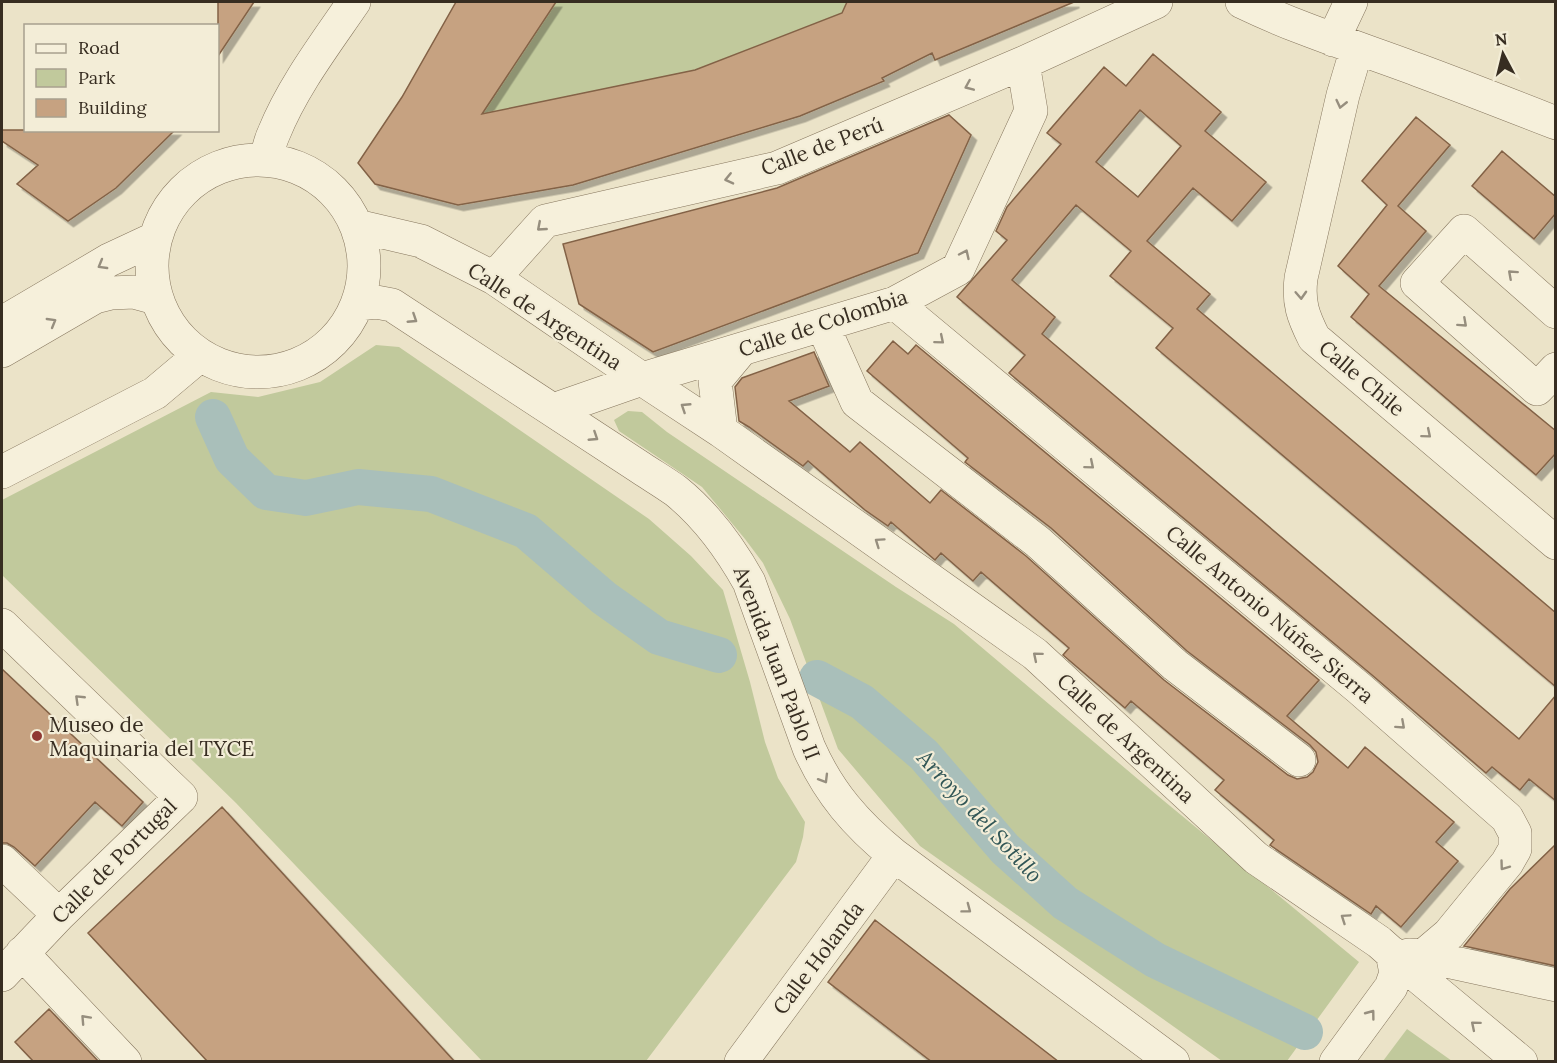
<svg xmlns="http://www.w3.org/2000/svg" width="1557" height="1063" viewBox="0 0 1557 1063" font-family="Lora,serif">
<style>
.green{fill:#c1c99c}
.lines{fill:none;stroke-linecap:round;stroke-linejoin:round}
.canal{stroke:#a9bfba;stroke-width:36}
.building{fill:#c6a281;stroke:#836246;stroke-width:1.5;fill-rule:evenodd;filter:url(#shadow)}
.minor-casing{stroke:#86765e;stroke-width:34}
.minor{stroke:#f6f0db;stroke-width:33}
.oneway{stroke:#968e7e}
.poi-dot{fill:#903833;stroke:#f3edd7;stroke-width:2}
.labels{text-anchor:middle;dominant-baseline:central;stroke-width:4.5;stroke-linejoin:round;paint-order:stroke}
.street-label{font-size:21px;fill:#372d21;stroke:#f3edd7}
.poi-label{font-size:21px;fill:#372d21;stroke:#f3edd7;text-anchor:start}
.water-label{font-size:22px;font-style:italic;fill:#315656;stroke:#f3edd7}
</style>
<defs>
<filter id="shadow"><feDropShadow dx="5.5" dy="5.5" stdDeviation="0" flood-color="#0004"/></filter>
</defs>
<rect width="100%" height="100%" fill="#ebe3c8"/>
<path class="green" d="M556 2H847L842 13 695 70 437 124 478 107 523 52Z
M376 345 399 347 649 519 691 556 723 590 750 682 765 742 778 778 805 822 803 837 796 862 646 1061H482L236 803 2 575V500L211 392 258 397 320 382Z
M628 411 642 412 667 432 896 587 954 624 1158 796 1359 962 1287 1061H1222L920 846 838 749 790 619 763 563 745 539 702 487 619 431 614 420Z
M1407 1029 1452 1061H1383Z"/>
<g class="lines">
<path class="canal" d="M213 417 232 459 266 492 306 498 358 487 431 494 526 531 604 598 659 637 719 655
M817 678 862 702 924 755 1005 849 1065 903 1155 960 1305 1032"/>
</g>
<path class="building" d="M218 2H254L218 56Z
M456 2H556L482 114 695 70 842 13 847 2H1074L935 60 932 53 882 78 884 81 800 116 573 185 458 205 375 184 358 163 402 97Z
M1153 54 1221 112 1205 131 1266 182 1232 221 1193 188 1147 241 1210 294 1197 309 1556 613V687L1156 348 1173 328 1110 276 1131 251 1076 205 1012 280 1055 317 1042 334 1519 739 1556 695V801L1529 779 1520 790 1492 767 1486 773 1372 675 1009 373 1025 355 957 297 1007 240 996 231 1007 207 1061 144 1047 133 1104 67 1126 86ZM1140 110 1181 146 1138 197 1096 162Z
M949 115 971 135 918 253 653 352 579 304 563 244 777 188Z
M1416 117 1450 145 1398 206 1426 231 1379 286 1556 431V453L1536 475 1351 317 1369 294 1338 266 1387 205 1362 181Z
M2 130H175L116 188 68 221 17 184 38 165 2 141Z
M1502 151 1556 197V213L1534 239 1472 186Z
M893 341 908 354 916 345 1319 680 1287 716 1348 768 1365 747 1454 822 1436 842 1458 861 1401 927 1376 906 1371 914 1270 845 1274 840 1215 790 1224 780 1131 701 1125 708 1063 655 1069 648 981 572 973 581 941 553 935 560 891 522 888 526 865 510 808 461 803 466 749 427 739 421 735 387 742 378 814 352 829 386 789 401 850 452 860 442 930 503 941 490 1026 556 1164 680 1288 775 1297 779 1307 777 1313 772 1318 762 1316 752 1310 745 1187 651 1051 528 965 462 968 458 867 371Z
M2 669 143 802 122 826 95 802 35 866 14 847 7 843H2Z
M222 807 455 1062H208L88 933Z
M1556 844V966L1464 946 1510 889Z
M875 920 1059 1062H932L828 982Z
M49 1009 99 1062H34L15 1042Z"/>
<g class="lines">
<g class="minor-casing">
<path id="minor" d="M1242 2C1298 29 1359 48 1418 70 1464 87 1510 105 1556 123
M1333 40 1351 2
M1357 48 1343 95 1301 278C1298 303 1303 316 1314 338L1556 543
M152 266a106 106 0 1 1 212 0a106 106 0 1 1-212 0Z
M266 160C268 151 270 141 274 133 293 86 326 43 354 2
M357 226 421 241 494 278 642 379 721 431 1035 654 1256 858 1379 942 1415 974 1521 1062
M494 278 545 221 777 168 1023 63 1156 2
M895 303 1360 689 1507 818 1515 833V849L1507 863 1449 934 1423 956
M359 304 376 302 392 305 641 468C653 476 665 483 676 491 707 516 730 548 749 582L809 748C829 793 856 824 894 855L1173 1062
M1556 312 1464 231 1417 283 1537 389 1556 369
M2 323 109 260 154 239
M823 326 857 402 1038 542 1175 665 1299 760
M2 351 95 297 111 293 134 292 156 298
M553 410 642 379 895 303 958 269 1031 111 1023 63
M721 431 715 381 740 351
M2 472 155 393 199 356
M2 625 181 797 59 915 2 975
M2 861 59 915
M22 953 125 1062
M1409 955 1423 956 1556 985
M741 1062 894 855
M1336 1062 1391 987 1396 973 1392 953"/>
</g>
<use href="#minor" class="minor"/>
</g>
<defs><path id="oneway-chevron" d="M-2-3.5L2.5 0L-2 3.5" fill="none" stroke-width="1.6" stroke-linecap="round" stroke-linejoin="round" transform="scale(1.5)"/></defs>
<g class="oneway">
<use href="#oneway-chevron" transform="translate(969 86) rotate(157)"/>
<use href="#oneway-chevron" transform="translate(1341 104) rotate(103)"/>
<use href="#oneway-chevron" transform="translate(729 179) rotate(167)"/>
<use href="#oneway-chevron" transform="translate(541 227) rotate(139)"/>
<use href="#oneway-chevron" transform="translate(965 254) rotate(-65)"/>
<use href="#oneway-chevron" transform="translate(102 265) rotate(150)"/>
<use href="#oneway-chevron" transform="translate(1512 274) rotate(-138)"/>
<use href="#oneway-chevron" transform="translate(1301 295) rotate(87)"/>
<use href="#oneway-chevron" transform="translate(413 319) rotate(33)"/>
<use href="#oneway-chevron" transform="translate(52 322) rotate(-30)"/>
<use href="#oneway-chevron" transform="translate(1463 323) rotate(42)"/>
<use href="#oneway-chevron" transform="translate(940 340) rotate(40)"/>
<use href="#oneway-chevron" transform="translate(685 407) rotate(-147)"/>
<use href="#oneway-chevron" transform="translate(1427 434) rotate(40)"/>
<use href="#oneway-chevron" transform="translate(594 437) rotate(33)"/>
<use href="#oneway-chevron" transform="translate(1090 465) rotate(40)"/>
<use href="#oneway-chevron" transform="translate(879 542) rotate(-145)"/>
<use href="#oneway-chevron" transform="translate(1037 656) rotate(-140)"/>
<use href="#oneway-chevron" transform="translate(79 699) rotate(-136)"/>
<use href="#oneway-chevron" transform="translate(1401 725) rotate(42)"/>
<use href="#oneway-chevron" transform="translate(824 779) rotate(59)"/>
<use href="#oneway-chevron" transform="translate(1504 866) rotate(126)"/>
<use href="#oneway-chevron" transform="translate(967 909) rotate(37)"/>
<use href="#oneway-chevron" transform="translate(1345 918) rotate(-146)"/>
<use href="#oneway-chevron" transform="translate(1371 1014) rotate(-53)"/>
<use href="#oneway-chevron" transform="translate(85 1019) rotate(-133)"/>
<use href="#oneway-chevron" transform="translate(1475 1025) rotate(-140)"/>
</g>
<circle class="poi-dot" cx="37" cy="736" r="6"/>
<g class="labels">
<g class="street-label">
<text transform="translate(822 146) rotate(-21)">Calle de Perú</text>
<text transform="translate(545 316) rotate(33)">Calle de Argentina</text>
<text transform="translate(823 323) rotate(-18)">Calle de Colombia</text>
<text transform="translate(1362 378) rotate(40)">Calle Chile</text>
<text transform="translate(1270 614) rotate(40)">Calle Antonio Núñez Sierra</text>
<text transform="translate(777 663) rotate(69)">Avenida Juan Pablo II</text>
<text transform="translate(1126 738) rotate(43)">Calle de Argentina</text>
<text transform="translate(114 861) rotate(-45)">Calle de Portugal</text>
<text transform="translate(818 958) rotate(-53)">Calle Holanda</text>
</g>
<g class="poi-label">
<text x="49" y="724">Museo de<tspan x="49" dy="24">Maquinaria del TYCE</tspan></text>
</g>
<g class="water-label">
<text transform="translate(980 816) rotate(47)">Arroyo del Sotillo</text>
</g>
</g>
<rect width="1557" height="1063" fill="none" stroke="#372d21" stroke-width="6"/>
<rect x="24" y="24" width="195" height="108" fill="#f3edd7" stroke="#a8a08e" stroke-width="1.5"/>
<rect x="36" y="44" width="30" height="9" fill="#f6f0db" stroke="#a8a08e" stroke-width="1.5"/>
<text x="78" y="54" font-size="18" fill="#372d21">Road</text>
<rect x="36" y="69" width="30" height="18" fill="#c1c99c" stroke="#a8a08e" stroke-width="1.5"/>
<text x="78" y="84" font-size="18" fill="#372d21">Park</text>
<rect x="36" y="99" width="30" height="18" fill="#c6a281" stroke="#a8a08e" stroke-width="1.5"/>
<text x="78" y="114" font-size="18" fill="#372d21">Building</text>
<g transform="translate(1503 54) rotate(353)" stroke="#f3edd7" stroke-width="4.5" paint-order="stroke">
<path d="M0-4.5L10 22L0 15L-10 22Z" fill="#372d21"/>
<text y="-9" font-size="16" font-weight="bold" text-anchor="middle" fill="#372d21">N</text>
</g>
</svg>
